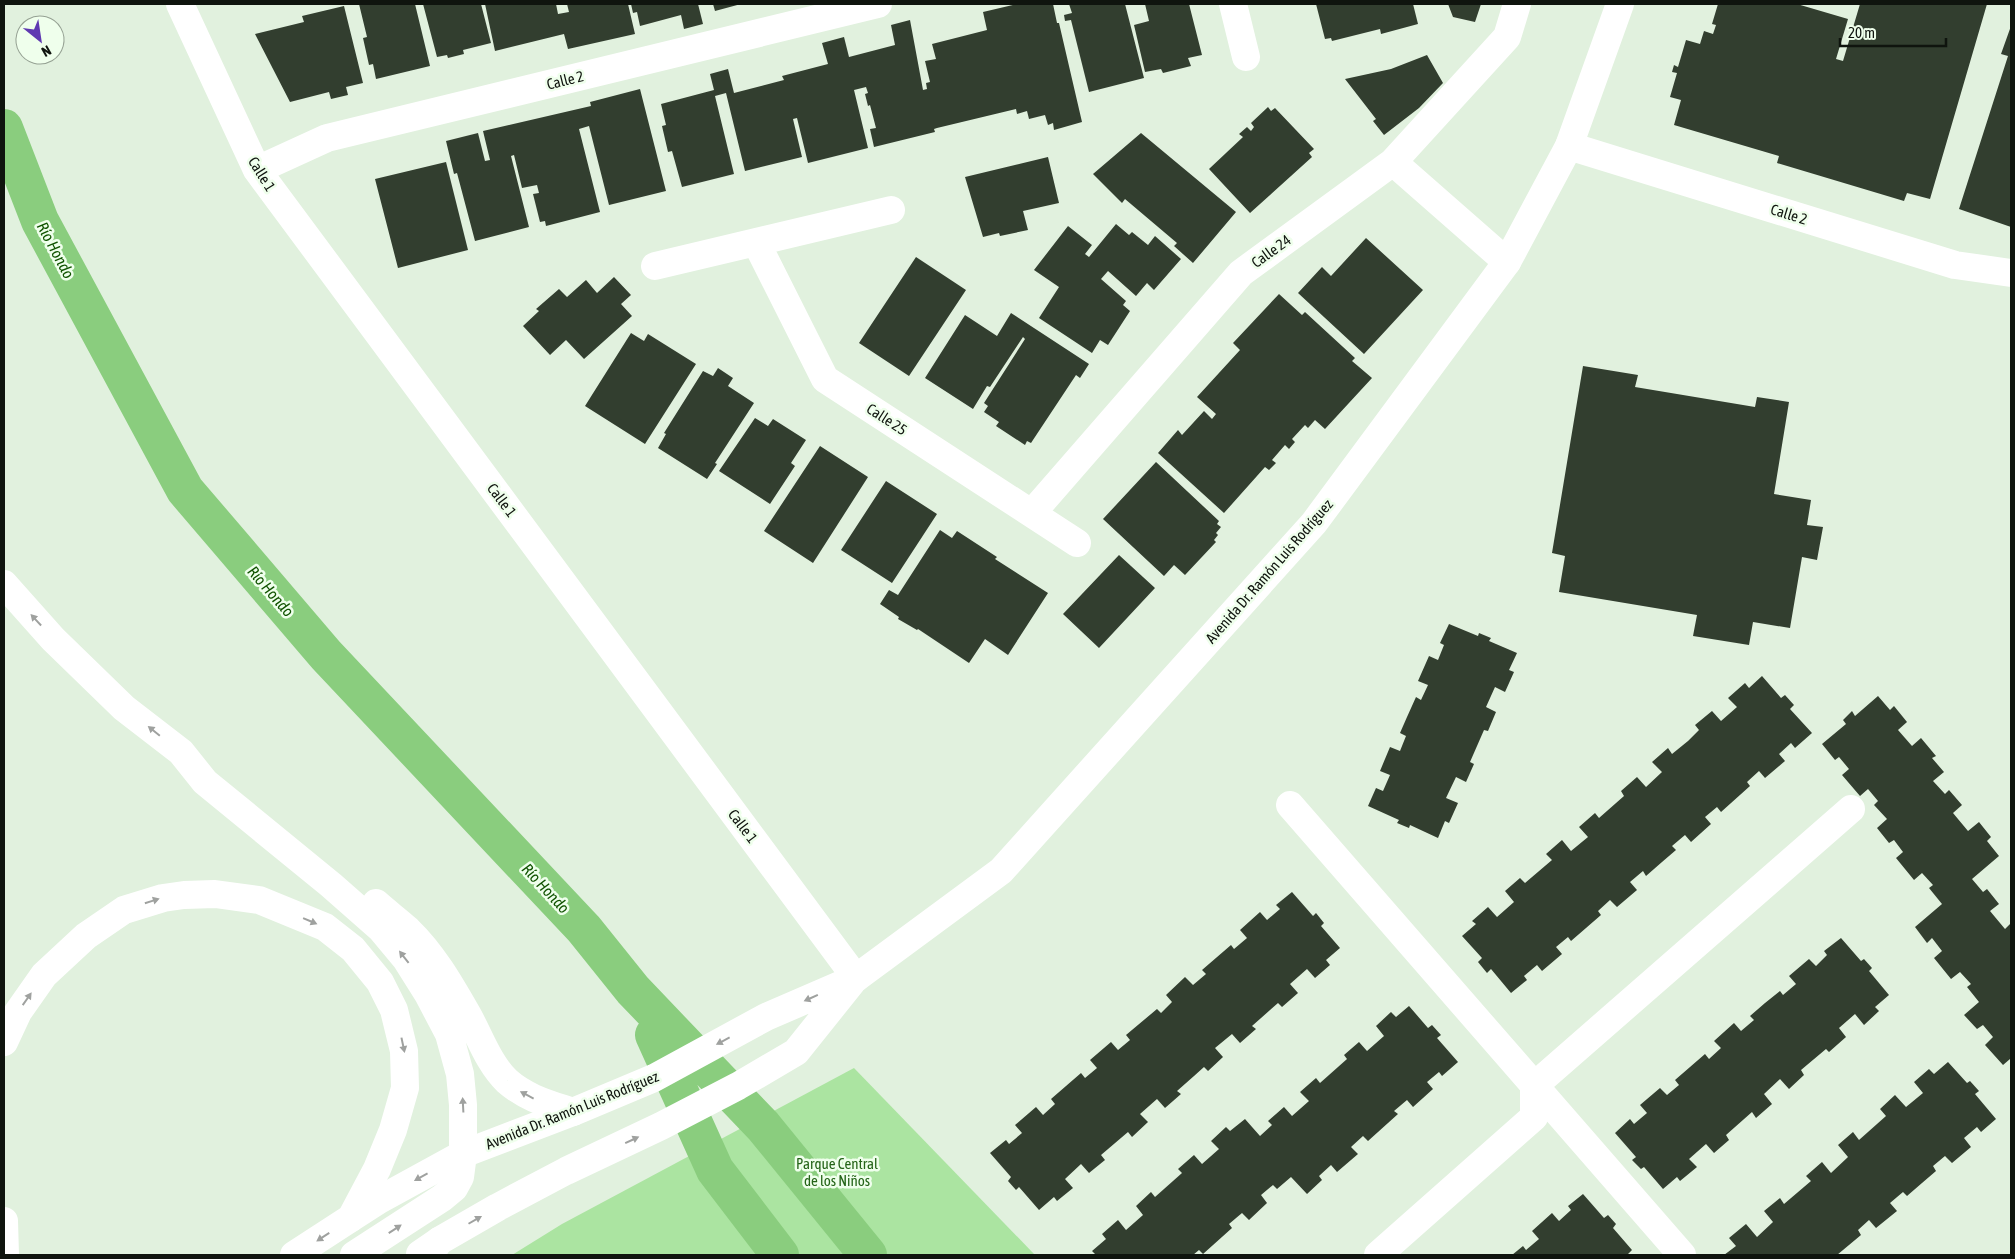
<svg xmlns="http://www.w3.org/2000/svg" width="2015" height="1259" viewBox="0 0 2015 1259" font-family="'Asap Condensed',sans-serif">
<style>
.green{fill:#abe4a1}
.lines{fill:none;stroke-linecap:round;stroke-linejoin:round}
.canal{stroke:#8acd7e;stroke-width:38}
.building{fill:#323e2f}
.minor{stroke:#fff;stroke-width:28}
.major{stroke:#fff;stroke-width:28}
.highway{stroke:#fff;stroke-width:28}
.oneway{fill:#9fa19f}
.labels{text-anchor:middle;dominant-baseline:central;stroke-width:5;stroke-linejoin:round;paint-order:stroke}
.street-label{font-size:15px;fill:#0f140e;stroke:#efffec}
.park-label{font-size:15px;fill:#246418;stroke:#efffec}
.water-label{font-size:16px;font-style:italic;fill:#105300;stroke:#efffec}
</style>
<rect width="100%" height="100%" fill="#e1f1de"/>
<path class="green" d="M854 1068 1035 1255H512L562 1224Z"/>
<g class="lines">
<path class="canal" d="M4 128 40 221 185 490 326 655 584 929 633 990 763 1126 868 1255
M654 1035 715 1170 780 1255"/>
</g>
<path class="building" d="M359 4H415L430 66 376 79 373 64 369 65 363 38 367 37Z
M423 4H481L491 43 463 50 464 54 448 58 447 55 437 57Z
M485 4H556L558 14 569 12 567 4H628L635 34 568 49 564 34 495 51Z
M631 4H698L703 24 684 29 681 15 640 26 637 12 633 13Z
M713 4H741L715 11Z
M1017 4H1053L1057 23H1059L1082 122 1054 130 1053 123 1048 125 1045 115 1029 119 1027 111 1017 114 1016 109 937 128 934 129 935 132 874 147 870 129 876 128 870 105 868 106 865 94 868 93 866 87 854 90 868 148 808 163 797 118 793 119 802 157 745 171 726 93 715 96 734 174 682 187 672 151 668 152 662 126 666 125 661 104 714 90 710 74 728 69 734 93 784 80 782 76 828 64 822 43 844 37 849 57 895 45 891 25 910 20 923 90 927 89 926 83 930 82 925 61 936 59 932 44 987 30 983 12Z
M1069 4H1125L1144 78 1089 92 1071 20 1065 21 1064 15 1072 13Z
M1145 4H1189L1202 55 1188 58 1191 66 1163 73 1161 69 1145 72 1134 25 1149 21Z
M1316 4H1413L1418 24 1381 34 1380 29 1332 41 1331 38 1325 39Z
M1448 4H1481L1475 22 1453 17Z
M1718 4H1797L1848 19 1836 59 1843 61 1860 4H1987L1930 199 1907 193 1904 201 1777 163 1779 156 1674 125 1681 100 1670 97 1677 73 1672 72 1674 65 1678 67 1686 40 1700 44 1704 31 1713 34 1716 25 1712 24Z
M344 6 363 83 346 87 348 95 331 99 329 92 290 102 255 34 304 22 302 16Z
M2011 26V227L1959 209 2008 56 2001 54Z
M1427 55 1443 83 1419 108 1384 135 1373 121 1376 119 1345 79 1391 69Z
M640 89 666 191 609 205 589 126 579 129 600 212 546 226 545 221 540 222 533 194 539 193 537 185 522 188 514 155 511 156 529 227 475 241 457 173 454 174 446 141 478 133 485 161 490 160 483 131 591 106 590 102Z
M1268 107 1271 111 1275 108 1314 149 1309 153 1312 157 1250 213 1209 169 1243 137 1239 134 1247 127 1251 131 1254 127 1251 123Z
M1141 133 1236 212 1193 263 1174 246 1177 243 1125 199 1122 203 1093 174Z
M1048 157 1059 203 1023 211 1028 230 1000 236 999 233 983 237 965 177Z
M446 162 468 250 398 268 375 179Z
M1116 224 1129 235 1132 232 1148 245 1155 236 1181 259 1154 290 1147 283 1136 296 1108 271 1101 279 1126 301 1123 305 1130 311 1108 345 1100 340 1092 353 1039 318 1059 287 1034 270 1068 226 1092 245 1085 254 1089 257Z
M1366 238 1423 290 1364 354 1298 293 1322 267 1331 276Z
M916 257 966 290 909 376 859 343Z
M614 277 631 295 621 304 632 316 584 359 566 340 550 355 523 326 539 311 536 309 559 289 567 297 586 280 597 293Z
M1279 294 1302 315 1305 312 1355 358 1352 361 1372 378 1325 429 1315 420 1308 428 1305 425 1292 439 1295 442 1289 449 1285 445 1272 460 1276 463 1269 470 1265 467 1224 513 1158 453 1178 430 1182 435 1204 411 1212 419 1216 414 1197 397 1240 350 1233 343Z
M1011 313 1089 364 1080 378 1076 375 1031 443 1027 441 1025 445 996 426 999 422 984 412 988 406 984 403 1025 339 1023 337 990 387 987 386 973 409 925 378 965 315 997 336Z
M631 333 644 341 648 334 696 364 645 444 585 406Z
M1583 366 1638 375 1635 387 1755 407 1757 397 1789 402 1774 494 1811 500 1807 525 1823 527 1817 560 1802 557 1790 628 1753 622 1749 645 1693 636 1697 615 1559 592 1565 556 1552 553Z
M718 368 733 378 728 386 754 403 715 463 717 464 707 479 658 448 666 434 664 433 703 371 713 376Z
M755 418 768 426 773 419 806 440 791 463 795 466 770 504 719 471Z
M820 446 868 477 813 563 764 531Z
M1156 462 1219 521 1217 524 1221 527 1216 533 1218 535 1214 540 1216 542 1185 575 1174 565 1164 576 1103 519Z
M886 481 937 514 892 583 841 550Z
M940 530 952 538 957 531 997 557 995 559 1048 593 1008 655 985 639 969 663 918 629 917 630 898 619 899 617 880 604 889 590 898 595Z
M1119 555 1155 588 1099 648 1063 614Z
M1449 624 1478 636 1479 633 1491 638 1489 641 1517 653 1509 670 1514 672 1505 692 1495 687 1486 707 1496 712 1488 731 1484 730 1470 762 1474 764 1466 782 1456 777 1446 798 1458 803 1449 823 1445 821 1438 838 1410 825 1409 828 1397 823 1399 820 1368 806 1376 788 1383 791 1390 775 1380 771 1390 747 1400 751 1406 736 1400 733 1407 717 1416 697 1421 700 1428 685 1418 681 1429 656 1438 660 1444 645 1440 643Z
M1762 676 1781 698 1785 695 1794 705 1790 709 1812 733 1795 748 1791 743 1779 754 1785 761 1765 778 1759 771 1747 782 1750 786 1721 812 1717 807 1705 817 1711 824 1691 842 1685 835 1672 846 1676 850 1662 862 1646 876 1643 871 1630 882 1637 890 1617 907 1610 900 1598 911 1601 915 1571 941 1568 937 1556 947 1562 954 1542 971 1537 965 1524 976 1527 980 1511 993 1491 969 1487 973 1478 962 1482 958 1462 936 1476 924 1472 921 1488 907 1497 917 1514 902 1505 891 1520 878 1525 883 1552 860 1546 854 1562 840 1571 851 1588 837 1579 827 1595 813 1599 818 1624 796 1621 791 1637 777 1646 787 1662 772 1652 762 1668 748 1672 754 1688 741 1699 730 1695 725 1712 711 1721 721 1737 707 1728 698 1745 683 1749 688Z
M1878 696 1890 710 1894 706 1907 722 1898 730 1912 746 1921 738 1936 756 1932 758 1944 772 1933 781 1945 794 1949 790 1962 805 1953 813 1968 831 1979 822 1991 837 1987 841 1999 856 1972 879 1983 892 1987 889 1999 904 1990 911 2005 929 2011 923V1060L2010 1059 2003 1065 1985 1045 1993 1037 1983 1025 1977 1029 1964 1015 1979 1002 1967 987 1971 984 1960 972 1951 979 1934 958 1942 951 1932 938 1927 943 1915 927 1942 904 1929 888 1933 885 1922 873 1914 880 1896 858 1903 852 1894 840 1889 843 1877 828 1887 819 1874 805 1878 801 1868 789 1860 796 1842 775 1849 769 1839 757 1835 760 1822 744 1846 724 1843 720 1852 711 1855 716Z
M1292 892 1313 916 1316 913 1324 923 1321 926 1340 948 1326 960 1330 965 1315 978 1307 969 1290 984 1298 993 1282 1007 1278 1003 1252 1026 1256 1029 1240 1043 1232 1034 1215 1048 1223 1057 1208 1071 1204 1067 1194 1076 1177 1091 1181 1094 1165 1108 1157 1099 1140 1114 1148 1122 1132 1137 1128 1132 1101 1155 1105 1160 1089 1173 1081 1164 1065 1179 1073 1188 1057 1201 1054 1197 1039 1210 1019 1187 1016 1190 1008 1181 1011 1177 990 1153 1006 1140 1009 1144 1022 1133 1015 1125 1036 1107 1043 1115 1055 1104 1051 1099 1081 1073 1085 1078 1097 1068 1090 1060 1111 1042 1118 1050 1130 1040 1126 1035 1157 1009 1161 1013 1172 1002 1166 995 1185 977 1193 985 1206 974 1202 970 1231 945 1234 949 1247 938 1240 930 1260 912 1267 920 1280 909 1276 905Z
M1841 938 1861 961 1864 959 1872 968 1869 971 1889 995 1875 1007 1879 1011 1864 1025 1855 1014 1839 1028 1846 1037 1829 1052 1826 1049 1801 1070 1804 1075 1789 1089 1780 1079 1764 1094 1772 1104 1756 1118 1752 1112 1726 1135 1729 1140 1714 1153 1706 1144 1689 1159 1697 1167 1680 1181 1677 1177 1663 1189 1644 1167 1641 1169 1632 1160 1636 1157 1615 1133 1630 1119 1634 1124 1647 1113 1640 1105 1660 1088 1667 1095 1679 1085 1675 1080 1705 1054 1709 1059 1721 1048 1714 1041 1734 1023 1741 1031 1754 1020 1750 1016 1765 1003 1780 991 1783 995 1796 984 1789 976 1809 959 1816 966 1827 955 1824 951Z
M1409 1006 1428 1028 1432 1025 1441 1035 1437 1038 1458 1062 1442 1076 1439 1072 1427 1082 1433 1089 1413 1107 1407 1100 1394 1111 1398 1114 1368 1141 1363 1136 1351 1147 1358 1154 1337 1172 1331 1165 1319 1176 1322 1180 1307 1194 1291 1177 1277 1189 1273 1185 1261 1195 1267 1203 1249 1220 1242 1213 1229 1224 1232 1228 1203 1254 1199 1250 1193 1255H1096L1092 1251 1106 1239 1102 1234 1118 1220 1126 1230 1143 1215 1136 1206 1151 1192 1155 1197 1182 1173 1178 1169 1194 1155 1202 1164 1219 1149 1211 1141 1226 1127 1230 1131 1245 1119 1260 1136 1272 1125 1268 1121 1284 1107 1292 1116 1309 1101 1300 1092 1316 1078 1320 1083 1347 1059 1344 1055 1359 1042 1367 1051 1384 1036 1376 1026 1391 1012 1396 1017Z
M1948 1062 1967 1083 1970 1081 1979 1091 1975 1094 1996 1119 1981 1132 1977 1127 1964 1138 1971 1147 1952 1163 1945 1156 1933 1166 1936 1171 1922 1183 1907 1196 1903 1192 1890 1203 1897 1211 1876 1228 1869 1220 1858 1230 1861 1235 1837 1255H1724L1736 1246 1729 1238 1746 1224 1757 1237 1773 1222 1764 1211 1780 1198 1784 1204 1811 1181 1806 1176 1822 1162 1831 1173 1848 1157 1838 1145 1853 1132 1859 1140 1886 1116 1880 1109 1895 1095 1906 1107 1923 1093 1914 1082 1929 1069 1934 1074Z
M1583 1194 1604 1218 1608 1215 1616 1224 1613 1228 1632 1250 1627 1255H1512L1523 1246 1526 1250 1539 1239 1532 1231 1552 1213 1559 1221 1571 1210 1568 1206Z"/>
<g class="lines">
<path class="minor" d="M180 4 257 170 856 978
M1233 4 1246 57
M1569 146 1955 265 2011 273
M1393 162 1507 262
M257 170 327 138 878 4
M756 242 825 379 1077 543
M655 266 891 210
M1032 513 1241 273 1393 162 1507 37 1517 4
M1290 805 1682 1255
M1378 1255 1534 1117V1086L1851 809"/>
<path class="major" d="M351 1218 379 1200 463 1154 573 1112 654 1078 766 1017 856 978 1001 871 1314 523 1507 262 1569 146 1620 4
M420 1254 439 1241 498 1207 566 1171 661 1126 738 1086 796 1052 852 982"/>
<path class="highway" d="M4 584 53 639 124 708 181 752 205 782 331 885 381 929 406 959 428 994 449 1034 460 1074 463 1105V1154L460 1177 454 1188 442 1198 354 1255
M376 903C386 912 398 921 408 930 432 953 450 984 466 1012 479 1034 488 1063 507 1081 526 1098 549 1104 573 1112
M4 1042 18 1012 44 975 86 936 124 910 163 898 184 895 215 894 259 900 325 927 353 949 380 982 394 1010 404 1051 405 1088 393 1130 377 1169 351 1218 294 1255
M4 1221 5 1255
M430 1255 439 1241"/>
</g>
<defs><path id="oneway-solid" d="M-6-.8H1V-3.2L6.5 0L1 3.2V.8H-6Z" transform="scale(1.25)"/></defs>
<g class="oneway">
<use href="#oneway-solid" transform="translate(36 620) rotate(-133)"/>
<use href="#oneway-solid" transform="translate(154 731) rotate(-141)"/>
<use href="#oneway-solid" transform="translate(152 901) rotate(-18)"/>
<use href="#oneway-solid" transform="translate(310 921) rotate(23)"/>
<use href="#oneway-solid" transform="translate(404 957) rotate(-128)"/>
<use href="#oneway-solid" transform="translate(811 998) rotate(156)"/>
<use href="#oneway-solid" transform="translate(27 999) rotate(-55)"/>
<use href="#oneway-solid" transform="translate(723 1041) rotate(152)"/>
<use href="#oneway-solid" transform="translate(403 1045) rotate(78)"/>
<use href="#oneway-solid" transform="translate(527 1095) rotate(-152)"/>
<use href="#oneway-solid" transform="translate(463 1105) rotate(-93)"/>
<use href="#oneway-solid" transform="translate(632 1140) rotate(-25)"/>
<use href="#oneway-solid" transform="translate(421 1177) rotate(151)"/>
<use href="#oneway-solid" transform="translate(475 1220) rotate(-30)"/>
<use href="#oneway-solid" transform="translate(395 1229) rotate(-33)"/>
<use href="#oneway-solid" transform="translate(323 1237) rotate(147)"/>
</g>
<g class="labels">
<g class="street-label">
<text transform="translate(565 80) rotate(-14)">Calle 2</text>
<text transform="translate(262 174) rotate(58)">Calle 1</text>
<text transform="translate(1789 214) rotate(17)">Calle 2</text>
<text transform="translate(1271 251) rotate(-36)">Calle 24</text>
<text transform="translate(887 419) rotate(33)">Calle 25</text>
<text transform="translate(502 500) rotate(53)">Calle 1</text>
<text transform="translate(1269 571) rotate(-49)">Avenida Dr. Ramón Luis Rodríguez</text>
<text transform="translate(743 826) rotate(53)">Calle 1</text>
<text transform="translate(572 1110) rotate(-22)">Avenida Dr. Ramón Luis Rodríguez</text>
</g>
<g class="park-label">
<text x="837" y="1163">Parque Central<tspan x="837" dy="17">de los Niños</tspan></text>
</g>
<g class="water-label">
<text transform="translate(56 250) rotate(62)">Río Hondo</text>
<text transform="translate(271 591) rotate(49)">Río Hondo</text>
<text transform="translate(546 888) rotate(47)">Río Hondo</text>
</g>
</g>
<rect width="2015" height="1259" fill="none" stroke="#0f140e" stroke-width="10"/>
<g transform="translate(40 40) rotate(150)"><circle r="24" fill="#efffec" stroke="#95a193"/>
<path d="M0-4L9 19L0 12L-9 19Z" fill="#5f39b1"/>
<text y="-8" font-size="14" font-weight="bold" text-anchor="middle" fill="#0f140e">N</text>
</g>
<path d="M1840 38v8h106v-8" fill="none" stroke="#0f140e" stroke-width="2.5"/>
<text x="1848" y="38" font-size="15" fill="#0f140e" stroke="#efffec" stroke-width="4" paint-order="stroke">20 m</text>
</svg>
